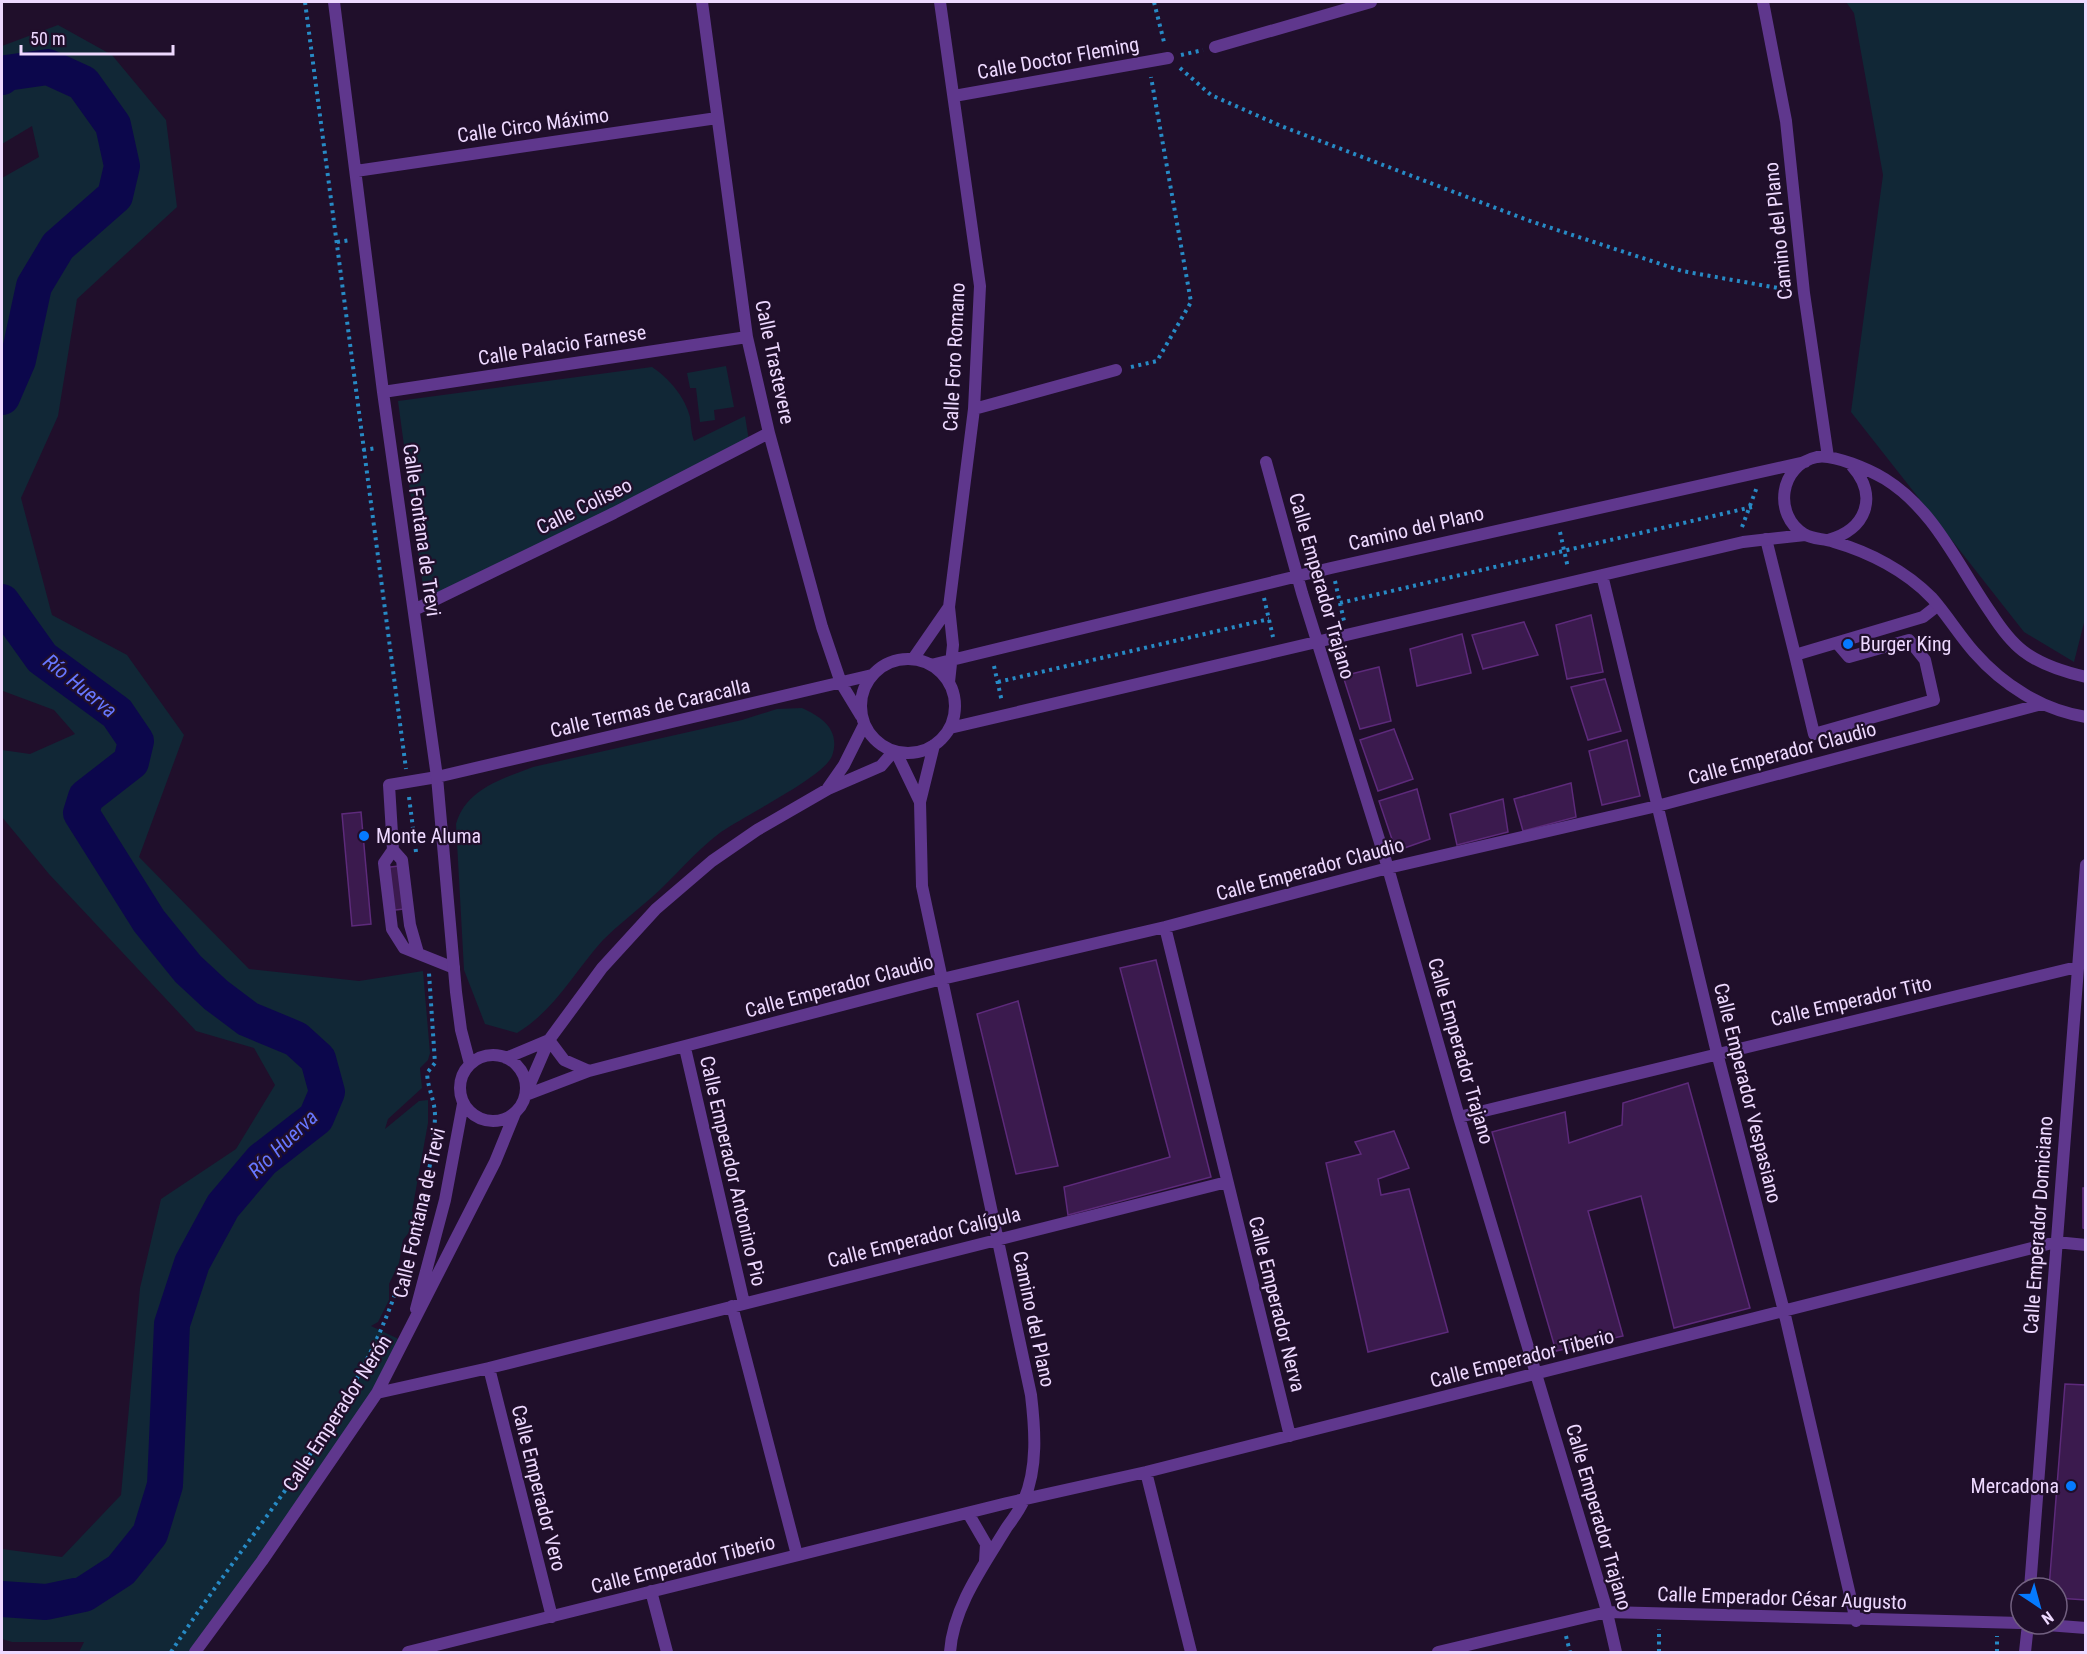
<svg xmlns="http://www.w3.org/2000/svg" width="2087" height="1654" viewBox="0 0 2087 1654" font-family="'Roboto Condensed',sans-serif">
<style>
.green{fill:#112736}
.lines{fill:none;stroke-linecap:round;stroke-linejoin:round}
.river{stroke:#0c074c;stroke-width:36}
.building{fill:#3b1a4e;stroke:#5d2a7b;stroke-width:1.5}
.path{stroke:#278ac5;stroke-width:4;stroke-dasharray:3 4.5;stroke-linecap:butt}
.lane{stroke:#5f378d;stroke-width:12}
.street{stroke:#5f378d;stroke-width:12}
.poi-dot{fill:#057aff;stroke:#200f2b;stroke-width:2}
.labels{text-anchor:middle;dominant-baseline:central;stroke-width:4.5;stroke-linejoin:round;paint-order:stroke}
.street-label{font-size:20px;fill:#eed9ff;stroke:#200f2b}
.poi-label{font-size:20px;fill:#eed9ff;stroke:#200f2b;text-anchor:start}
.water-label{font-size:21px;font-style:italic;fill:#6777ff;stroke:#200f2b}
</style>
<rect width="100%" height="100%" fill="#200f2b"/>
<path class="green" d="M1846 2H2085L2086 615 2074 662 2024 632 1851 412 1883 175 1854 13Z
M58 25 112 55 166 120 177 207 77 299 58 416 21 498 52 615 127 655 184 735 139 857 249 969 359 981 423 971 430 1053 428 1060 420 1068 422 1088 388 1119 385 1129 419 1101 428 1100V1123L412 1211 418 1221 403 1240 399 1263 389 1284V1300L378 1322 371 1326 405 1342 195 1652H79L84 1642H12L2 1639V1549L62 1557 121 1495 140 1288 161 1199 236 1149 275 1085 254 1048 196 1031 49 874 2 817V750L30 754 75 734 54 710 3 691 2 686V178L39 157 32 126 2 144V46Z
M726 366 734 407 714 410 715 420 700 422 696 388H690L687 373Z
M652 367C669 378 685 397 690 417 691 425 691 433 694 441L745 416 749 441 425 602 398 401Z
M802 708C822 717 841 730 832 756 825 776 744 816 721 832 695 851 675 877 651 898 635 912 618 925 603 940 574 972 555 1010 517 1033L485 1024 464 970 456 824C466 789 502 779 533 767L742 720 777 709Z"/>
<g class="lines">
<path class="river" d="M2 77 6 73 48 67 83 83 113 125 122 166 115 196 58 246 34 286 18 360 2 397
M2 602 42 658 117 713 136 741 131 762 86 797 81 813 149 921 188 969 216 995 248 1019 296 1039 318 1059 327 1092 316 1118 262 1160 223 1206 192 1263 172 1324 165 1485 150 1534 121 1570 84 1594 46 1602 2 1599"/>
</g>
<path class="building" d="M1591 615 1603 672 1567 679 1556 625Z
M1524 622 1538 655 1483 669 1472 635Z
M1462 634 1471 673 1417 686 1410 649Z
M1379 667 1391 721 1360 729 1343 676Z
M1605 679 1621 731 1588 740 1571 687Z
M1394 729 1413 779 1378 791 1360 740Z
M1627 740 1640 796 1602 805 1589 751Z
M1571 783 1576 817 1523 831 1514 799Z
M1417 789 1430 839 1396 851 1379 801Z
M1503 799 1508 832 1457 845 1450 814Z
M361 812 371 924 352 926 342 814Z
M407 865 412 908 387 911 382 868Z
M1156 960 1211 1177 1068 1215 1064 1187 1170 1157 1120 968Z
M1018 1001 1058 1166 1016 1174 977 1014Z
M1688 1083 1750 1308 1674 1328 1641 1196 1588 1211 1623 1336 1556 1351 1492 1132 1565 1112 1569 1143 1622 1125 1623 1103Z
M1394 1131 1409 1168 1378 1179 1381 1195 1409 1189 1448 1332 1368 1352 1326 1163 1361 1154 1355 1142Z
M2083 1188H2086V1229L2083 1228Z
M2065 1384 2086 1385V1600L2057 1598V1588H2049Z"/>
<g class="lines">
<path class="path" d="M305 2 406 769
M1154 2 1164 42
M1181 55 1203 50
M1180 68 1211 95 1281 126 1530 221 1682 271 1789 290
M337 242 351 240
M1131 367 1157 361 1191 302 1151 77
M363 450 377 448
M1742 527 1757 487
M1560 532 1568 568
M1335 581 1344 621
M1264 598 1273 637
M1340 603 1752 507
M994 666 1002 702
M998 682 1269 619
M409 797 416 852
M1566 1636 1570 1652
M171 1652C233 1557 309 1468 363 1367 387 1322 404 1272 417 1223 426 1188 434 1152 435 1116 435 1100 428 1090 427 1073L435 1063 429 973
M1659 1652V1629
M1997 1652V1636"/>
<path class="lane" d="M1766 539 1795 655 1923 617 1937 606
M1795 655 1814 734 1934 700 1925 660 1909 640 1849 657 1837 643
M437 777 389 785 393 850 384 863 392 929 404 948 454 968
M393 850 402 860 410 925 418 953"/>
<path class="street" d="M334 2 383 392 437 777 456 992 461 1030 470 1064
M702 2 747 337 769 433 822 627 841 683 861 716
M940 2 980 286 974 409 949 607 953 645 949 682
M1763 2 1786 121 1804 293 1828 457
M1215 47 1371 2
M954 96 1168 58
M356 171 717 118
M383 392 747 337
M974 409 1116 370
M1266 462 1302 593 1388 868 1459 1117 1605 1604 1616 1652
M1828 540C1866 530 1879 496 1852 466
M1602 575 1717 1053 1784 1311 1856 1621
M414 610 614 513 769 433
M861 706a47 47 0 1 1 94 0a47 47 0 1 1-94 0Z
M913 659 949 607
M931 665 1331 568 1805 462
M2086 677C2064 672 2041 665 2023 651 2010 641 2000 627 1991 613 1958 566 1935 510 1885 479 1870 470 1834 454 1817 457 1779 465 1773 515 1804 534 1813 540 1824 538 1834 542 1869 552 1906 571 1932 598 1947 615 1959 635 1974 652 2003 685 2042 710 2086 717
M950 728 1743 542 1805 535
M934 745 920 802 922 886 1031 1395C1035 1429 1038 1467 1024 1500 1020 1509 1013 1519 1007 1527 984 1565 953 1607 950 1652
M896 752 920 802
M437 777 872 675
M828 788 844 765 864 725
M1165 927 1290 1436
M549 1040 564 1060 589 1071
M685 1048 744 1303
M460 1088a33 33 0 1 1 66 0a33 33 0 1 1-66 0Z
M506 1058 549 1040
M526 1093 549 1040 602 968 656 909 712 861 757 830 828 789 881 766 894 751
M526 1095 589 1071 942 979 1165 927 1388 868 1657 806 2042 704
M1459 1117 2077 967
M732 1306 797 1555
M416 1309 445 1200 463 1104
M489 1368 552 1617
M377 1393 489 1368 1227 1182
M1146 1472 1191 1652
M968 1513 986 1544 985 1561
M2030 1588 2086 865
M651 1591 667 1652
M2034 1624 2086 1628
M195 1652 262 1561 377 1393 495 1162 515 1113
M408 1652 1007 1503 1146 1472 2056 1242 2086 1245
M1438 1652 1607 1612 2021 1623
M2025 1652 2028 1624"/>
</g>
<g class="poi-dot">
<circle cx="1848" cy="644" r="6"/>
<circle cx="364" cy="836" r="6"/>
<circle cx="2071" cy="1486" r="6"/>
</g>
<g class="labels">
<g class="street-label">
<text transform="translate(1058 58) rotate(-10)">Calle Doctor Fleming</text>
<text transform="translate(533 125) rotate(-8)">Calle Circo Máximo</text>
<text transform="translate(1778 231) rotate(-96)">Camino del Plano</text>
<text transform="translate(562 345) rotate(-9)">Calle Palacio Farnese</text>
<text transform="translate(954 357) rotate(-87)">Calle Foro Romano</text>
<text transform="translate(775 362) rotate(78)">Calle Trastevere</text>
<text transform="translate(584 506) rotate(-26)">Calle Coliseo</text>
<text transform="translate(1416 528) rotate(-13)">Camino del Plano</text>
<text transform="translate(422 530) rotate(82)">Calle Fontana de Trevi</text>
<text transform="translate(1322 586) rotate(74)">Calle Emperador Trajano</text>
<text transform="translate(650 708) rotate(-13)">Calle Termas de Caracalla</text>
<text transform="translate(1782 753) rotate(-15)">Calle Emperador Claudio</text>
<text transform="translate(1310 869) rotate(-15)">Calle Emperador Claudio</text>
<text transform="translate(839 986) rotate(-15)">Calle Emperador Claudio</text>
<text transform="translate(1851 1001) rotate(-13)">Calle Emperador Tito</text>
<text transform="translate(1461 1051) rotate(74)">Calle Emperador Trajano</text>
<text transform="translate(1748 1093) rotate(76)">Calle Emperador Vespasiano</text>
<text transform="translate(733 1171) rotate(77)">Calle Emperador Antonino Pio</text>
<text transform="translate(419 1213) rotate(-77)">Calle Fontana de Trevi</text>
<text transform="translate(2038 1225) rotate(-86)">Calle Emperador Domiciano</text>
<text transform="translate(924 1237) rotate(-14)">Calle Emperador Calígula</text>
<text transform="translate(1277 1304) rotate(76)">Calle Emperador Nerva</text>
<text transform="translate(1034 1319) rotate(78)">Camino del Plano</text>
<text transform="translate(1522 1358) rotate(-14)">Calle Emperador Tiberio</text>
<text transform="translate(337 1413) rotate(-57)">Calle Emperador Nerón</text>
<text transform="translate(539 1488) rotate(76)">Calle Emperador Vero</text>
<text transform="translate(1599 1517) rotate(74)">Calle Emperador Trajano</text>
<text transform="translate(683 1564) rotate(-14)">Calle Emperador Tiberio</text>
<text transform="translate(1782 1598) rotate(2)">Calle Emperador César Augusto</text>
</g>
<g class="poi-label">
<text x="1860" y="644">Burger King</text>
<text x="376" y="836">Monte Aluma</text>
<text x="2059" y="1486" text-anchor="end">Mercadona</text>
</g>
<g class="water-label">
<text transform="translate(80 686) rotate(39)">Río Huerva</text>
<text transform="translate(283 1144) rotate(-44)">Río Huerva</text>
</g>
</g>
<rect width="2087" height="1654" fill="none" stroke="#eed9ff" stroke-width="6"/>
<g transform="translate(2039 1606) rotate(144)"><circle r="28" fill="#200f2b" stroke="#726080" stroke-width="1.5"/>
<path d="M0-4.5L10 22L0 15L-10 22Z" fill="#057aff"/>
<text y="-9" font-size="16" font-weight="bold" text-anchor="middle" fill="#eed9ff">N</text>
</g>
<path d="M21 45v9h152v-9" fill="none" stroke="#eed9ff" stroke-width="3"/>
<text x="30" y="45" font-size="18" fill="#eed9ff" stroke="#200f2b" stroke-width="4.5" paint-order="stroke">50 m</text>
</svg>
